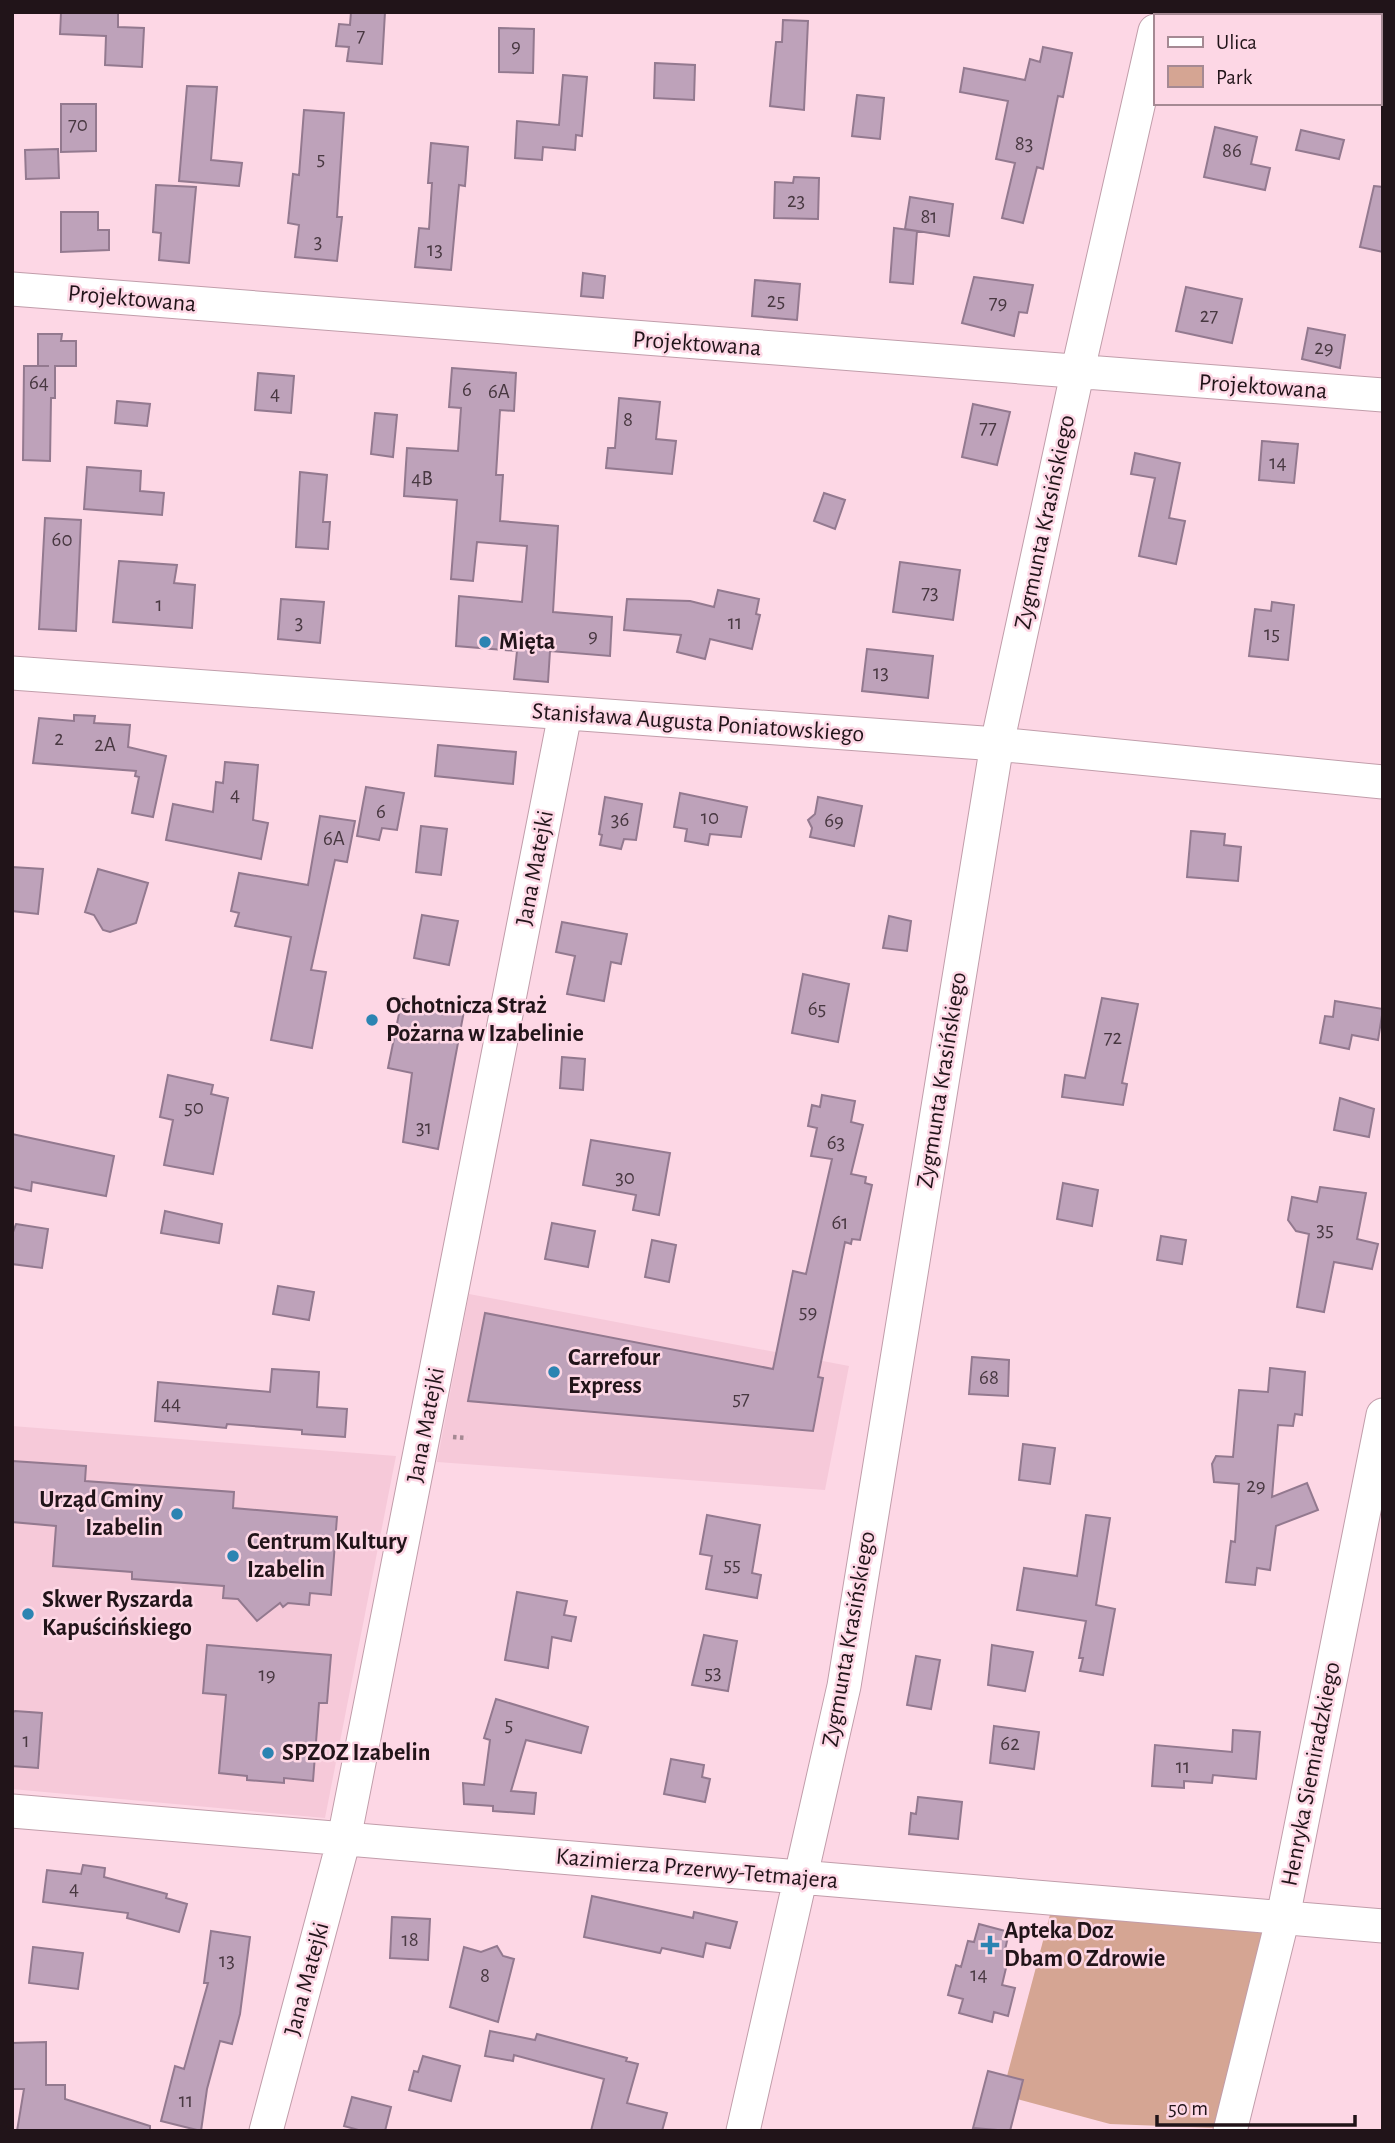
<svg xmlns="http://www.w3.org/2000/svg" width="1395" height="2143" viewBox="0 0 1395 2143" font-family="'Alegreya Sans',sans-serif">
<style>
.built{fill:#f6c9d9}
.green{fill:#d5a593}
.building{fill:#bea2ba;stroke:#93798f;stroke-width:2}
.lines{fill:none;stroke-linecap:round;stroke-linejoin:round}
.minor-casing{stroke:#c19daa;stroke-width:35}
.path{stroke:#a58993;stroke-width:4.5;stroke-dasharray:3.5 3.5;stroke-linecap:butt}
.minor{stroke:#fff;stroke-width:33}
.poi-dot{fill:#2c84b2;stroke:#fdd7e5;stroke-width:2.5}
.labels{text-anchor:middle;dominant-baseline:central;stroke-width:5;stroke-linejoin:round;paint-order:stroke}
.number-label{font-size:21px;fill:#483841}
.street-label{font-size:24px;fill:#211419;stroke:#fdd7e5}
.poi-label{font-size:24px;font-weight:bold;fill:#211419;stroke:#fdd7e5;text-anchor:start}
</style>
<rect width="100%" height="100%" fill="#fdd7e5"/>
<path class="built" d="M469 1294 849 1366 825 1490 437 1462Z
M12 1426 396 1456 325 1818 12 1789Z"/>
<path class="green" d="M1051 1911 1262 1927 1265 1938 1216 2128 1110 2124 1017 2099 1007 2076Z"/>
<path class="building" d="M61 12H118V27L144 28 142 67 105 65 106 36 60 34Z
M351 12H385L382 64 347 61 349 47 336 46 339 24 350 25Z
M783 20 808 21 804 110 770 106 776 42H782Z
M499 28 534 29 533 73 499 72Z
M1043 47 1072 53 1063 97 1058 96 1043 169 1037 167 1023 223 1002 218 1015 163 996 159 1008 101 960 92 964 68 1025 80 1030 59 1040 62Z
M655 63 695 65 694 100 654 98Z
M563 75 587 77 582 136 576 135 575 150 543 147 542 160 515 158 517 121 559 125Z
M187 86 217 87 211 160 242 163 239 186 179 181Z
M857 95 884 98 880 139 852 136Z
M61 104H96V151L61 152Z
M304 110 344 113 337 217H342L337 261 295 257 299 225 288 223 293 174 299 175Z
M1215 127 1257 137 1251 164 1270 168 1265 190 1204 177Z
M1301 130 1344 140 1339 159 1296 150Z
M431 143 468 147 465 186 459 185 451 270 415 267 419 228 429 229 432 183H428Z
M58 149 59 178 26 179 25 150Z
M794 177 819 178 818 219 774 218 775 182 793 183Z
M156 185 196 187 189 263 159 260 161 233 153 232Z
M1374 186 1383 187V252L1360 247Z
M910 197 953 204 949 236 905 229Z
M61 212H98V230H109V250L61 252Z
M894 228 917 231 913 284 890 282Z
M583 273 605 276 603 298 581 296Z
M974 277 1033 285 1027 313 1019 312 1014 336 962 323Z
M755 280 800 284 797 320 752 316Z
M1186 287 1242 299 1232 343 1176 331Z
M1308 328 1345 335 1340 368 1302 359Z
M38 334H62L61 341H76V366H55V398H51L50 461 23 460 24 366H49H38Z
M452 368 516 373 514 411 500 410 496 475H503L500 521 558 526 553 612 612 617 610 656 550 651 548 682 514 679 517 651 456 646 459 596 522 602 527 546 477 542 473 581 451 579 457 500 404 496 407 448 458 451 461 408 449 407Z
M258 373 294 376 291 413 255 410Z
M619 398 660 402 656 439 676 441 672 474 606 468 608 448H615Z
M117 401 150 404 147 426 115 423Z
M973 404 1010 412 997 465 962 457Z
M375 413 397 415 393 457 371 454Z
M1262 441 1298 444 1294 483 1259 480Z
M1135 453 1180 463 1169 518 1185 521 1176 564 1139 556 1155 478 1131 474Z
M87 467 141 471 140 491 164 493 162 515 84 509Z
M300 472 327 475 323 522H330L328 549 296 547Z
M824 493 845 500 835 529 814 521Z
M45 518 81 520 76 631 39 629Z
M119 561 177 565 174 583 195 585 192 628 113 622Z
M900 562 960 570 953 620 893 612Z
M718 590 759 599 756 614 760 615 752 649 710 639 705 659 677 652 681 635 624 630 627 599 690 601 714 607Z
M281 599 324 602 320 643 278 639Z
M1272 602 1294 605 1288 660 1249 656 1255 609 1271 611Z
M867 649 933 656 928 698 862 691Z
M74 715 95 716 94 723 130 725 128 747 166 756 153 817 132 813 139 777 135 776 136 771 33 763 39 718 74 721Z
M438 745 516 752 513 784 435 776Z
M225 762 258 765 253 820 268 823 261 859 166 840 173 804 213 812 216 782 223 783Z
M366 787 404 793 397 830 382 828 379 840 357 836Z
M680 793 747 807 741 837 710 834 708 845 685 841 687 829 674 827Z
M605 797 642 804 636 840 624 839 621 849 600 845 602 835 599 834Z
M818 797 862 806 854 846 810 837 812 828 808 820 815 814Z
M320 816 355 821 347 862 335 860 311 970 326 972 312 1048 271 1040 291 937 235 926 239 913 231 911 239 873 308 885Z
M421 826 447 829 441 875 416 872Z
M1191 831 1225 834 1224 845 1241 847 1238 881 1187 877Z
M12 867 43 869 38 914 12 911Z
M98 869 148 883 136 923 110 932 103 930 94 915 85 912Z
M422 915 458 921 449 965 414 958Z
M889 916 911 921 907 951 883 948Z
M562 922 627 934 621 964 611 962 604 1001 567 994 575 956 556 952Z
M803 974 849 984 838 1042 792 1033Z
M1102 998 1138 1004 1122 1083 1127 1084 1123 1105 1062 1097 1065 1075 1085 1078Z
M402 999 464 1011 438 1149 403 1142 412 1073 388 1068Z
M1335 1001 1383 1009 1378 1040 1352 1035 1349 1049 1320 1043 1325 1016 1333 1017Z
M562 1057 585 1059 583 1090 560 1088Z
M168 1075 213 1085 211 1094 228 1098 213 1174 164 1165 173 1120 160 1117Z
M822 1095 855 1101 851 1122 863 1125 851 1174 866 1177 865 1183 872 1185 860 1240 852 1239 851 1244 845 1242 818 1377 823 1378 813 1431 468 1401 485 1313 773 1369 793 1271 806 1274 832 1159 811 1156 817 1128 808 1126 812 1105 820 1107Z
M1340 1098 1374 1109 1369 1137 1334 1130Z
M12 1134 114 1156 106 1196 32 1182 31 1191 12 1187Z
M591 1140 670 1153 659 1215 633 1210 636 1195 583 1185Z
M1063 1183 1098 1190 1092 1226 1057 1219Z
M1320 1187 1366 1193 1357 1239 1378 1244 1372 1269 1334 1262 1324 1312 1297 1307 1309 1234 1296 1231 1288 1220 1292 1197 1317 1202Z
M165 1211 222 1224 219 1243 161 1233Z
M552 1223 595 1231 588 1267 545 1259Z
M16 1224 48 1229 42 1268 12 1264V1235Z
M1161 1236 1186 1240 1182 1264 1157 1260Z
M652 1240 676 1245 669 1282 645 1277Z
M278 1286 314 1292 309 1320 273 1314Z
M972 1357 1009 1360 1008 1396 969 1394Z
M1270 1368 1305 1372 1302 1415 1295 1414 1293 1426 1278 1425 1272 1497 1307 1483 1318 1510 1276 1526 1270 1570 1257 1568 1255 1585 1226 1582 1231 1541 1235 1542 1239 1484 1214 1482 1212 1464 1216 1456 1233 1457 1239 1390 1268 1392Z
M272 1369 319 1372 317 1407 347 1409 345 1437 302 1434V1430L227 1424 226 1428 155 1421 158 1382 270 1392Z
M1023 1444 1055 1448 1050 1484 1019 1480Z
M12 1461 86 1466 85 1481 234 1492 233 1508 337 1517 331 1595 310 1593 309 1605 288 1603 283 1607 280 1603 257 1621 238 1599 223 1598 224 1586 132 1579V1572L53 1566 56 1526 12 1522Z
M707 1515 760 1525 752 1573 761 1575 757 1598 706 1589 712 1556 700 1554Z
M1086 1515 1110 1518 1096 1605 1115 1609 1103 1675 1080 1671 1083 1658H1079L1086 1621 1017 1610 1024 1568 1077 1576Z
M517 1592 567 1601 564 1615 576 1617 571 1641 552 1637 548 1668 505 1660Z
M704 1635 737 1641 728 1691 692 1685Z
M207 1645 331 1655 327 1703H319L313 1781 284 1778V1783L247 1780V1776L219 1773 226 1695 203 1693Z
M992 1645 1033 1652 1025 1691 988 1685Z
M916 1656 940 1660 931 1709 907 1705Z
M496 1699 588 1727 581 1753 526 1740 511 1791 536 1793 534 1814 493 1811V1806L464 1804 463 1783 484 1785 490 1740 484 1738Z
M15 1711 42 1713 38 1768 12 1766V1713Z
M994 1726 1039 1732 1034 1769 990 1763Z
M1233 1730 1260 1732 1256 1779 1213 1775 1212 1783 1184 1781V1788L1152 1786 1155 1745 1232 1752Z
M671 1759 704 1765 702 1777 710 1779 705 1802 664 1794Z
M918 1797 962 1802 958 1839 909 1834 911 1813 916 1814Z
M83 1865 105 1868 104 1877 167 1894 166 1898 187 1904 179 1932 127 1918 128 1913 43 1902 47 1870 81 1874Z
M592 1896 693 1918 694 1912 737 1922 730 1948 706 1943 703 1957 662 1948 660 1953 584 1937Z
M392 1917 430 1919 428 1960 390 1958Z
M979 1924 1009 1932 1005 1950 1010 1951 1002 1985 1015 1988 1008 2016 994 2012 992 2022 959 2013 963 1999 948 1995 956 1965 961 1967 968 1941 974 1942Z
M211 1931 250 1937 240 2014 232 2044 220 2041 207 2089 201 2131 161 2121 175 2066 184 2069 208 1983H204Z
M497 1946 503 1956 514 1959 498 2022 450 2007 464 1947 481 1952Z
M33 1947 83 1953 78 1989 29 1983Z
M490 2031 535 2040 537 2034 627 2058 626 2061 638 2064 627 2103 667 2113 662 2131H591L604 2079 514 2055 513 2061 485 2056Z
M46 2042V2085H65V2099L150 2126V2131H17L24 2089H12V2043Z
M423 2056 460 2066 451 2101 409 2090 414 2071 418 2072Z
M988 2071 1023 2080 1010 2131 973 2128Z
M352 2097 391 2107 385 2131H362L344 2126Z"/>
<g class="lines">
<g class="minor-casing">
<path id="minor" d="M12 289 1383 395
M12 673 997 744 1383 782
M12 1811 1383 1926
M266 2131 344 1839 565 714
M743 2131 844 1686 997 744 1077 374 1155 31
M1230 2131 1283 1917 1383 1415"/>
</g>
<path class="path" d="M453 1437 467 1438"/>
<use href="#minor" class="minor"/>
</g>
<g class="poi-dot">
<circle cx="485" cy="642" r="7"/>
<circle cx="372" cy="1020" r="7"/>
<circle cx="554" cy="1372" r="7"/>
<circle cx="177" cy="1514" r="7"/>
<circle cx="233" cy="1556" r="7"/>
<circle cx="28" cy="1614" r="7"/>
<circle cx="268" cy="1753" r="7"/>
<path d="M986.5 1934.5h7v7h7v7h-7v7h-7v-7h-7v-7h7z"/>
</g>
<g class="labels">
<g class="number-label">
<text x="361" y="35">7</text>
<text x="516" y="45">9</text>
<text x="78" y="124">70</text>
<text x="1024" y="143">83</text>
<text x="1232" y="150">86</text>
<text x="321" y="158">5</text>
<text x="796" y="200">23</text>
<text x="929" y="216">81</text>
<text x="318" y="241">3</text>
<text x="435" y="249">13</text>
<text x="776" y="300">25</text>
<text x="998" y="302">79</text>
<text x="1209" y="315">27</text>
<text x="1324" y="347">29</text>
<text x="39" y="382">64</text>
<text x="467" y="389">6</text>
<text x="499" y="391">6A</text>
<text x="275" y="393">4</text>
<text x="628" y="419">8</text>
<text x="988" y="427">77</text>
<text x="1278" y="462">14</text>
<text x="422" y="478">4B</text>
<text x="62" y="539">60</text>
<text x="930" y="592">73</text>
<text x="159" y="604">1</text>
<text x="299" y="622">3</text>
<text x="735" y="622">11</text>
<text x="1272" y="633">15</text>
<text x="593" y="635">9</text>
<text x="881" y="672">13</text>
<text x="59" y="738">2</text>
<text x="105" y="744">2A</text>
<text x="235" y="794">4</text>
<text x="381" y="811">6</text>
<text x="710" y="817">10</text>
<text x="620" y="819">36</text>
<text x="834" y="820">69</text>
<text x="334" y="838">6A</text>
<text x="817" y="1008">65</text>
<text x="1113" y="1037">72</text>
<text x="194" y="1107">50</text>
<text x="424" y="1127">31</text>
<text x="836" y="1142">63</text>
<text x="625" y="1177">30</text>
<text x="840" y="1222">61</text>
<text x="1325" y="1229">35</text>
<text x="808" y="1311">59</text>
<text x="989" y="1377">68</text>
<text x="741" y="1398">57</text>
<text x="171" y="1403">44</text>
<text x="1256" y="1485">29</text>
<text x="732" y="1564">55</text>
<text x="713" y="1672">53</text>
<text x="267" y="1674">19</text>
<text x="509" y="1724">5</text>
<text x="26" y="1740">1</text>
<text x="1010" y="1743">62</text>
<text x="1183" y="1766">11</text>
<text x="74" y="1888">4</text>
<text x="410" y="1939">18</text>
<text x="227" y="1960">13</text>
<text x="979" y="1974">14</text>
<text x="485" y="1975">8</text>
<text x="186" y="2100">11</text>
</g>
<g class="street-label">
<text transform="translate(132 299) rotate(5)">Projektowana</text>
<text transform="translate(697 344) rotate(4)">Projektowana</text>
<text transform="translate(1263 387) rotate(4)">Projektowana</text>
<text transform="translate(1045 522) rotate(-78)">Zygmunta Krasińskiego</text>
<text transform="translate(698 723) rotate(4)">Stanisława Augusta Poniatowskiego</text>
<text transform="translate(535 868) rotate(-79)">Jana Matejki</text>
<text transform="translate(942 1080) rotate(-81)">Zygmunta Krasińskiego</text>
<text transform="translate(426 1425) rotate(-79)">Jana Matejki</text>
<text transform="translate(849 1639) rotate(-80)">Zygmunta Krasińskiego</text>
<text transform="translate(1311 1774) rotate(-79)">Henryka Siemiradzkiego</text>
<text transform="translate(697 1869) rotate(5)">Kazimierza Przerwy-Tetmajera</text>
<text transform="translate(307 1979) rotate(-75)">Jana Matejki</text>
</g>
<g class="poi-label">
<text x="499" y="642">Mięta</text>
<text x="386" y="1006">Ochotnicza Straż<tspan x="386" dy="28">Pożarna w Izabelinie</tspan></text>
<text x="568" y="1358">Carrefour<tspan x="568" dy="28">Express</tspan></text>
<text x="163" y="1500" text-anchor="end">Urząd Gminy<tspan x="163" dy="28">Izabelin</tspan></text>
<text x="247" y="1542">Centrum Kultury<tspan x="247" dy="28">Izabelin</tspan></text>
<text x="42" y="1600">Skwer Ryszarda<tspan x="42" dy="28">Kapuścińskiego</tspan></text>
<text x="282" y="1753">SPZOZ Izabelin</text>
<text x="1004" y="1931">Apteka Doz<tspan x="1004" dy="28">Dbam O Zdrowie</tspan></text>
</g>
</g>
<rect width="1395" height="2143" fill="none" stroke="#211419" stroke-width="28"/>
<rect x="1154" y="14" width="228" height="91" fill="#fdd7e5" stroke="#a58993" stroke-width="2"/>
<rect x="1168" y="37" width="35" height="10" fill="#ffffff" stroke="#a58993" stroke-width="2"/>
<text x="1216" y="49" font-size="21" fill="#211419">Ulica</text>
<rect x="1168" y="66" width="35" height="21" fill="#d5a593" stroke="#a58993" stroke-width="2"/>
<text x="1216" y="84" font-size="21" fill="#211419">Park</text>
<path d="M1157 2115v10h198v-10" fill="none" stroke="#211419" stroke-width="3.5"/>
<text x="1168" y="2115" font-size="21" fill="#211419" stroke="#fdd7e5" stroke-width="5" paint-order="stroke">50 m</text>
</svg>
